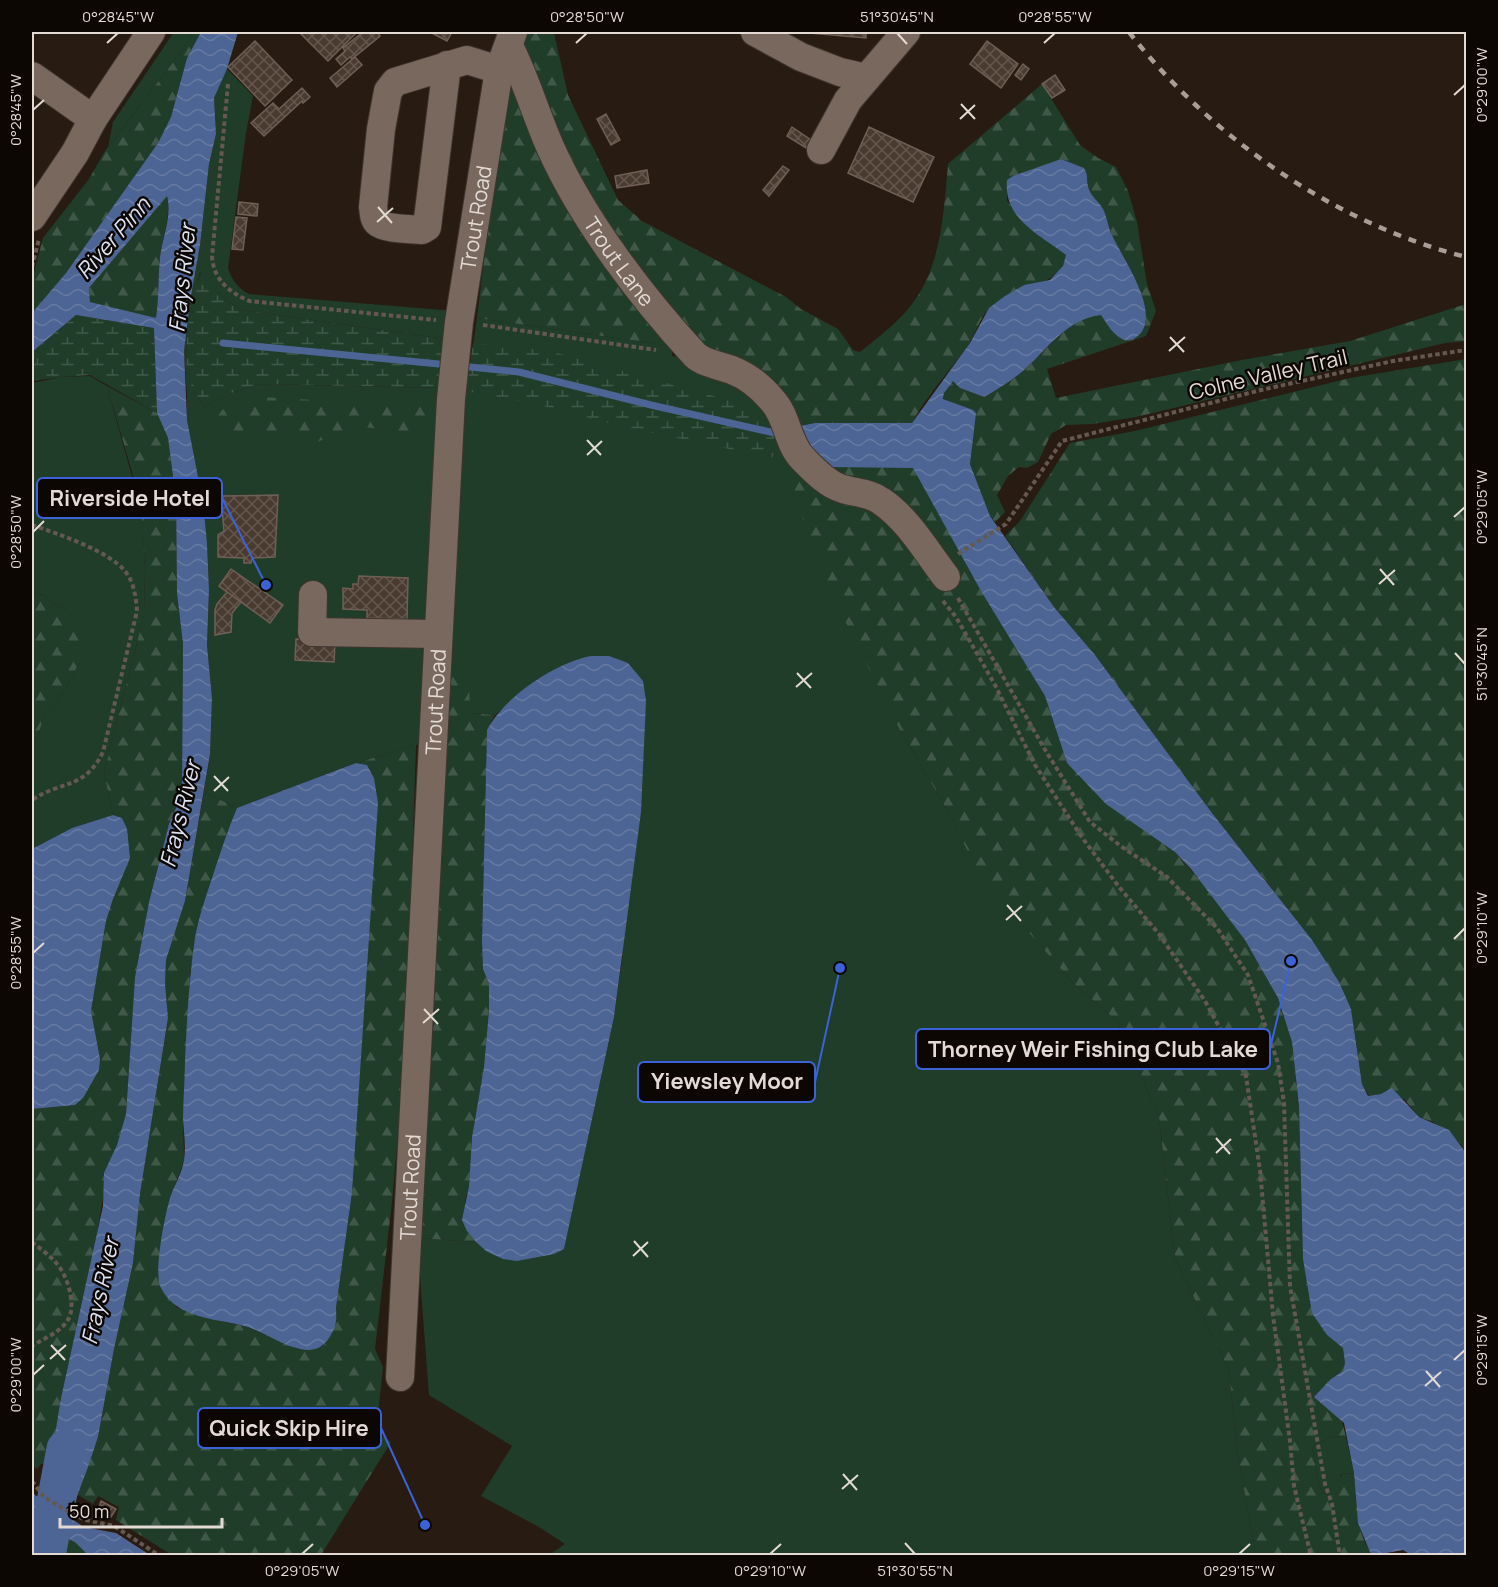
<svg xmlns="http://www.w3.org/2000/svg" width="1498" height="1587" viewBox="0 0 1498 1587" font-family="Manrope,sans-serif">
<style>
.grass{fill:#203d2a}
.forest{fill:url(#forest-firs)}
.wetland{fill:url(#wetland-marsh)}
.water{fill:url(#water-waves);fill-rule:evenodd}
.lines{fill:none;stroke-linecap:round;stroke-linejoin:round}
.stream{stroke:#4d6594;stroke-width:7}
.river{stroke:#4d6594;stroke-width:39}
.building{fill:url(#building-cross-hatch);stroke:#6f5f54;stroke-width:1.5}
.minor-casing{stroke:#3f352f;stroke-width:30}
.path{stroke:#645850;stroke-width:4;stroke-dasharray:4.5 3;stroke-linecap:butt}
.minor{stroke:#78685d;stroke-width:28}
.rail{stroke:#a99e97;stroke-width:4.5;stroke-dasharray:8 8;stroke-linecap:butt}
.ticks{fill:none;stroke:#e4dad4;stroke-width:2}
.labels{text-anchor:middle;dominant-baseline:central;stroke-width:5;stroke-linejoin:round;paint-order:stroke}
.street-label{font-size:21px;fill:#e4dad4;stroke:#0d0704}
.water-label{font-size:22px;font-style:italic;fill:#dce4f3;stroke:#0d0704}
.leader{fill:none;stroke:#3b63d7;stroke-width:2}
.callout-dot{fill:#3b63d7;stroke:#0d0704;stroke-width:2}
.callout{fill:#0d0704;stroke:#3b63d7;stroke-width:2}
.callout-label{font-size:22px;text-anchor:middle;font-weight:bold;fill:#e4dad4}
.neatline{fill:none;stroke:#e4dad4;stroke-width:2}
.ticks-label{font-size:15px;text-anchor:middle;fill:#e4dad4}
</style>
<defs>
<pattern id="forest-firs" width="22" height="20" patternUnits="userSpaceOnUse" patternTransform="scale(1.5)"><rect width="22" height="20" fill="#203d2a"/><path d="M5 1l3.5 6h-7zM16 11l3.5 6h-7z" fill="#405848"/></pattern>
<pattern id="wetland-marsh" width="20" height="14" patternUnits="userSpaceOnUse" patternTransform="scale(1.5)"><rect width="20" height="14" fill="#203d2a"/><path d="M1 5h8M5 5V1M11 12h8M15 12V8" fill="none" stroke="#405848"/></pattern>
<pattern id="water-waves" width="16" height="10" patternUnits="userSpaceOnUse" patternTransform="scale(1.5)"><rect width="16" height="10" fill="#4d6594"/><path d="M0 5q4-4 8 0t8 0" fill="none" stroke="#667aa2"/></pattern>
<pattern id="building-cross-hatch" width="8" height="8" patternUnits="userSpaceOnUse" patternTransform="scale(1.5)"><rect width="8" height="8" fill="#4a3b31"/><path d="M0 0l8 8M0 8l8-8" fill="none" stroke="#64574e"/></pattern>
</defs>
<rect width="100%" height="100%" fill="#281b12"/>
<path class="grass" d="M174 32H193L181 52 108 147 113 122Z
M227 69 253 96 246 133 228 268C231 279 239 289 249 294L455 311 453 340 241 310 221 296 200 272 187 332 186 377 204 407 234 392 258 384 446 388 430 741 356 763 237 808 204 792 210 754 212 698 207 645 209 590 207 543 187 420V396L184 354 185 332 200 245 209 164 216 134 214 98Z
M477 318 672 346V356L697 360 732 373 794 449 900 730 943 803 982 878 1073 983 1117 1021 1159 1117 1175 1258 1229 1371 1237 1450 1256 1555H549L565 1544 539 1527 481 1496 512 1446 429 1395 417 1238 476 1242 486 1251 564 1248 614 1017 623 953 525 689 495 715 470 713 443 675 464 407Z
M90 376 107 386 142 513 145 569 144 615 104 773 113 815 72 828 32 849V753L46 711 64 692 79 663 73 611C60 609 53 605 45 595L32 593V383L61 377Z
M1332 1436 1346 1437 1354 1473 1341 1474 1332 1504 1319 1486 1312 1447Z"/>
<path class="forest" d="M193 32H201L187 58 171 117 158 143 66 273 32 313V280L43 238 89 179 105 151 181 52Z
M518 32 554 33 568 95 618 200 642 221 786 297 801 309 838 329 853 350 860 352C880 336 903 319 917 297 942 259 944 208 948 164L1042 84 1080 145 1098 158 1116 167 1128 191 1137 222 1147 284 1156 311 1146 336 1047 369 1056 398 1242 360 1350 341 1466 304V341L1445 343 1136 417 1092 424 1066 425 1051 434 1038 462 1027 468 1019 467 1008 476 997 495 1005 512 995 522 990 516 970 464 975 413 944 399V393L953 380 960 388 984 397C998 390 1011 381 1023 371 1048 350 1066 319 1101 314 1108 325 1119 347 1134 338 1138 336 1142 333 1144 329 1154 301 1123 259 1112 235 1108 227 1107 217 1102 209 1099 202 1089 194 1088 186 1086 178 1089 177 1084 168L1061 159 1007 180V201L1049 242 1066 255C1066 284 1009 291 990 308 982 314 975 334 969 344 951 370 927 394 912 423H815L800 426 778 405 672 346 477 318 501 118Z
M167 195C171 218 163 234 160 257 158 277 159 297 156 319L90 302 89 288Z
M1466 359V1153L1461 1144 1433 1122 1419 1117 1404 1099 1381 1094 1369 1096 1362 1084 1351 1009 1270 886 1212 813 1095 655 1054 607 1005 536 1020 521 1070 443 1135 431 1350 378Z
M107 386 157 413 168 438 176 499 177 593 183 644 182 788 176 808 169 824 149 902 135 977 126 1114 104 1192 94 1251 61 1398 51 1463 41 1464 37 1469 32 1465V1109L76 1105 95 1034 91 1011 106 921 113 899 122 818 113 815 104 773 144 615 145 569 142 519 132 472Z
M261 397 441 407 436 421 413 431H390L359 426 317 442 290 433 229 437 210 428 222 410 238 402Z
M828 467H913L981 591 1045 696 1067 763 1175 852 1215 898 1245 940 1278 998 1292 1042 1299 1106 1303 1259 1327 1335 1343 1348 1345 1363 1343 1371 1331 1379 1346 1437 1332 1436 1312 1447 1319 1486 1331 1503V1494L1342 1474 1354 1473C1356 1494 1356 1543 1375 1555H1256L1237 1450 1229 1371 1175 1258 1159 1117 1117 1021 1073 983 982 879 943 803 900 730 834 599 793 492 804 473Z
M32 593 45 595C53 605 60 609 73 611L81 620 83 641 79 663 64 692 46 711 32 753Z
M443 675 469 681 470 713 495 715 487 730 482 942 483 969 489 984V1010L484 1067 472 1137 469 1186 465 1201 467 1231 476 1242 417 1238Z
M416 745 406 1047 392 1202 375 1349 383 1367 376 1432 391 1442 321 1555H172L116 1520 119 1507 98 1496 93 1504 78 1495 98 1437 114 1349 133 1263 140 1194 168 1019 165 983 166 960 185 901 204 792 237 808 202 910 196 936 190 975 183 1117 184 1160 170 1200 176 1307 200 1316 248 1327 298 1349 323 1346C332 1333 338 1324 336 1308L345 1242 374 778 367 765 356 763Z
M32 1516 45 1524 39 1555H32Z
M54 1530 76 1543 88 1555 49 1556Z"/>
<path class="wetland" d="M201 272 221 296 241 310 453 340 446 388 258 384 234 392 204 407 186 377 187 332 193 298Z
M76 315 154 328 157 413 90 375 61 377 32 381V352Z
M473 343 550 351 721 398 767 414 779 443 772 458 620 426 544 406 466 391Z"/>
<path class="water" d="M201 32H238L227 69 214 98 216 134 209 164 200 245 190 302 184 351 187 420 203 503 207 543 209 590 207 645 212 698 210 754 185 901 166 960 165 983 168 1018 140 1194 133 1263 114 1349 98 1437 88 1467 72 1510 48 1494 47 1483 61 1398 103 1206 104 1173 117 1145 126 1114 135 977 149 902 169 824 176 808 182 788 183 644 177 593 176 499 168 438 157 413 154 328 76 315 32 352V313L66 273 158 143 171 117 187 58ZM167 196C172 216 163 236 160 257 158 277 159 298 156 318L90 302 89 288Z
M1061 159 1084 168C1089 177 1086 178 1088 186 1089 194 1099 202 1103 209 1107 217 1108 227 1112 235 1123 259 1154 301 1144 328 1142 333 1138 336 1135 338 1119 347 1108 325 1101 315 1066 319 1047 350 1023 371 1011 381 997 390 984 397L960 388 953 381 944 393 943 399 973 410 976 413 970 464 990 516 1054 607 1095 655 1212 813 1312 940 1339 982 1351 1009 1362 1084 1368 1096 1381 1094 1392 1088 1419 1117 1449 1130 1466 1153V1555H1411L1403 1550 1375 1555 1370 1552 1358 1523 1354 1473 1344 1423 1314 1397 1331 1379 1343 1371 1345 1363 1343 1348 1327 1335 1312 1313 1303 1259 1299 1106 1292 1042 1278 998 1245 940 1191 869 1175 852 1106 804 1067 763 1045 696 981 591 913 468 828 467 794 449 800 426 815 423H912L970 343 989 308 1005 296 1024 285 1050 280 1063 266 1066 255C1039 234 1003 219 1007 180L1013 176Z
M591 656H609L628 663 643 681 646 701 641 812 614 1017 564 1249 554 1254 517 1261 503 1259 486 1251 476 1242 467 1231 462 1220 469 1186 472 1137 484 1067 489 1010V984L483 969 482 942 487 730C504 697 555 663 591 656Z
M356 763 367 765 374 778 378 803 352 1192 336 1308C337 1320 336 1328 329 1338 311 1367 272 1335 248 1327 218 1318 177 1320 161 1288 153 1273 165 1215 170 1198 174 1186 182 1173 184 1160 186 1147 184 1132 183 1119 183 1099 185 1080 185 1060 187 1019 189 978 195 938 199 915 207 894 214 872 221 851 228 829 237 808Z
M113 815 122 818 127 829 130 858 113 899 106 921 91 1011 100 1059 99 1070 83 1098 75 1105 32 1109V849L72 828Z
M32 1490 35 1495 84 1527 116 1533 150 1555H88L76 1543 32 1516Z"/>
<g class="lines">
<path class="stream" d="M223 343 449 365
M460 366 519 372 651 405 779 434"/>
<path class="river" d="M46 1556 66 1449"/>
</g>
<path class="building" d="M299 32H354L356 33 328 61Z
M363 32H380L378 33 380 36 352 59 350 57 341 65 336 59 345 51 343 48Z
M430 32H452L447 41Z
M798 32H866V38Z
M255 41 292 80 265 106 228 67Z
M987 41 1018 64 1001 88 970 64Z
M355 57 362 65 337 87 330 78Z
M1023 64 1029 69 1021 80 1015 75Z
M1055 75 1065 90 1052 98 1042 84Z
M302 88 310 97 303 103 302 101 264 136 251 123 273 103 279 109Z
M606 114 620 140 611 145 597 119Z
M792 127 811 140 806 148 787 136Z
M869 127 934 157 913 202 848 173Z
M783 166 789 170 769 196 763 190Z
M647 170 649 183 617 188 615 176Z
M239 202 258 204 257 216 238 214Z
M236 217 247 218 243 250 232 249Z
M278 495 275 557 252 558 251 563H244V558L218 557V535L224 531 221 496Z
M231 569 283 605 270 623 219 586Z
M359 576 408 578 407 619 367 618V610L343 609V588L353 589V584H358Z
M227 592 241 602 232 613 231 632 215 635V610L217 604Z
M296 639 335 641 334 662 295 660Z
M101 1501 116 1509 111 1517 106 1519 101 1515 98 1510Z"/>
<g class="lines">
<g class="minor-casing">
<g id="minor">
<path d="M755 32 801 57 840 72 866 78"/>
<path id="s1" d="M509 46C526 79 536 116 552 151 584 221 642 298 695 355 703 363 721 366 732 370 747 376 762 388 772 400 788 417 787 443 803 459 814 470 828 485 843 489 856 493 870 493 881 501 908 519 926 551 946 577"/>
<path d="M447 65 427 227 422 230C411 229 384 229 377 222 373 218 374 212 373 207L381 129 388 91 395 82 467 60 499 70"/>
<path d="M32 76 93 119"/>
<path d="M821 150 848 100 906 32"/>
<path d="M32 217 75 153 93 119 151 32"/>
<path d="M313 595 312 632 438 634"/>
<path id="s2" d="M400 1377 451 399 459 322 499 70 513 32"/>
</g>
</g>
<path class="path" d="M228 84 212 257C214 280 229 292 249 301L436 320
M32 267 39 239
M483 325 656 350
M32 525C58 534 107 550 125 571 134 582 136 597 137 611L103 752C84 790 62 780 32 800
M958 554 1006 524 1062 441 1261 390 1393 361 1466 350
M958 598 1044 748 1090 822 1122 847 1167 877 1217 928 1248 975 1278 1063 1284 1103 1290 1286 1325 1484 1332 1504 1340 1556
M943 601 956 617 995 685 1035 765 1081 836 1119 887 1159 934 1205 1001 1246 1076 1260 1170 1273 1315 1290 1441 1294 1486 1311 1556
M32 1242C40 1249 50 1255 57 1264 67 1275 76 1303 69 1318 62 1332 44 1338 32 1346
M32 1481 44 1497 72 1514 86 1520 114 1526 160 1556"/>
<use href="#minor" class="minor"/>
<path class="rail" d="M1129 32C1211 138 1336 224 1466 257"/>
</g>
<path class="ticks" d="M897 33 907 44M107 43 118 33M576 43 587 33M1044 43 1055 33M1454 95 1465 85M961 104 975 119M33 110 44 100M960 119 975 105M378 207 392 223M377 222 393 208M1170 337 1184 352M1169 351 1185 337M587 440 601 455M587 455 602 441M1454 517 1465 507M33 532 44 521M1380 569 1394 585M1379 584 1395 570M1455 653 1465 664M797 673 811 688M796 687 812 673M214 776 228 791M214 791 229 777M1007 905 1021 921M1006 920 1022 906M1454 939 1465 928M33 953 44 943M424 1009 438 1024M423 1023 439 1009M1216 1138 1230 1154M1216 1153 1231 1139M634 1241 648 1257M633 1256 648 1242M51 1345 65 1360M50 1359 66 1345M1454 1360 1465 1350M1426 1371 1440 1387M33 1375 44 1365M1425 1386 1441 1372M843 1474 857 1490M842 1489 858 1475M905 1543 915 1554M302 1554 313 1544M770 1554 781 1544M1239 1554 1250 1544"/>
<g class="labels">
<g class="street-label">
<text stroke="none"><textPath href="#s2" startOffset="1162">Trout Road</textPath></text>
<text stroke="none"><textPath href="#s1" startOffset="243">Trout Lane</textPath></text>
<text transform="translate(1268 374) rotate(-13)">Colne Valley Trail</text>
<text stroke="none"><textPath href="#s2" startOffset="676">Trout Road</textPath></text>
<text stroke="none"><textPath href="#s2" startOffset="190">Trout Road</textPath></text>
</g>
<g class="water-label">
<text transform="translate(113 238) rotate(-49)">River Pinn</text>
<text transform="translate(182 278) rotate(-84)">Frays River</text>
<text transform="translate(180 814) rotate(-76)">Frays River</text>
<text transform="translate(100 1291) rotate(-78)">Frays River</text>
</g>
</g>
<path class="leader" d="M266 585L222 498M1291 961L1270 1049M840 968L815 1082M425 1525L381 1428"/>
<g class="callout-dot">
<circle cx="266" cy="585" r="6"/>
<circle cx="1291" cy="961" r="6"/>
<circle cx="840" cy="968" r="6"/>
<circle cx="425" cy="1525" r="6"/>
</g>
<g class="callout">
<rect x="37" y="478" width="185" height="40" rx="6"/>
<rect x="916" y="1029" width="354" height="40" rx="6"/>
<rect x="638" y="1062" width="177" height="40" rx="6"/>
<rect x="198" y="1408" width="183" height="40" rx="6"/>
</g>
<g class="callout-label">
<text x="130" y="506">Riverside Hotel</text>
<text x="1093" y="1057">Thorney Weir Fishing Club Lake</text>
<text x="727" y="1089">Yiewsley Moor</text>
<text x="289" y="1436">Quick Skip Hire</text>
</g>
<rect width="1498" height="1587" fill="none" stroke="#0d0704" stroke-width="66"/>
<path d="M60 1518v9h162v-9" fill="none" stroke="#e4dad4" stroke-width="3"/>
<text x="69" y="1518" font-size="18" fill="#e4dad4" stroke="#0d0704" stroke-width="4.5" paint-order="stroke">50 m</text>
<rect x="33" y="33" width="1432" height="1521" class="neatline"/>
<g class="ticks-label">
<text x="118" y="22">0°28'45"W</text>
<text x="587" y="22">0°28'50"W</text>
<text x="897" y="22">51°30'45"N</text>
<text x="1055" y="22">0°28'55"W</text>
<text transform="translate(1482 85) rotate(-90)" y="5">0°29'00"W</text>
<text transform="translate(16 110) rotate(-90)" y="5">0°28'45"W</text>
<text transform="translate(1482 507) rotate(-90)" y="5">0°29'05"W</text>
<text transform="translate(16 532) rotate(-90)" y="5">0°28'50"W</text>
<text transform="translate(1482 664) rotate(-90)" y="5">51°30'45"N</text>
<text transform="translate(1482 928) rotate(-90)" y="5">0°29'10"W</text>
<text transform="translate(16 953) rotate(-90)" y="5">0°28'55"W</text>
<text transform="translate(1482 1350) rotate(-90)" y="5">0°29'15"W</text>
<text transform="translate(16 1375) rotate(-90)" y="5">0°29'00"W</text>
<text x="302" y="1576">0°29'05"W</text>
<text x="770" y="1576">0°29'10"W</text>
<text x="915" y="1576">51°30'55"N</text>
<text x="1239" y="1576">0°29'15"W</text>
</g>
</svg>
